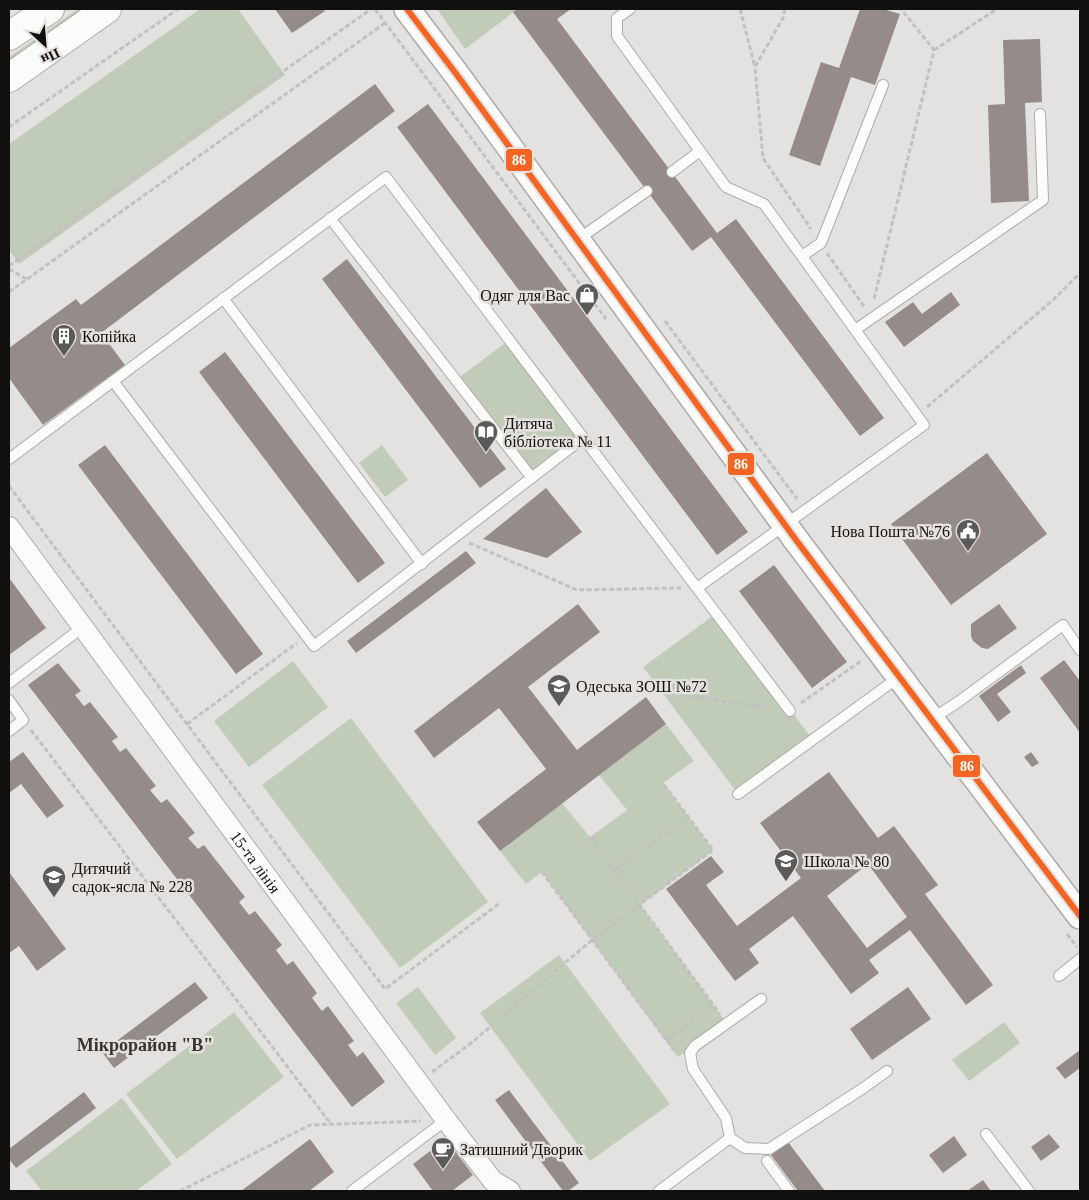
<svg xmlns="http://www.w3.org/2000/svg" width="1089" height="1200" viewBox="0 0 1089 1200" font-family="'Times New Roman',serif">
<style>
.green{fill:#c1ccb8}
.building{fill:#958b89;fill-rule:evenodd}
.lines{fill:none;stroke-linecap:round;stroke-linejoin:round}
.service-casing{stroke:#acabaa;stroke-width:12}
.minor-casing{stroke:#acabaa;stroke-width:22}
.tertiary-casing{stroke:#acabaa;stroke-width:28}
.primary-casing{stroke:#acabaa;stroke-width:30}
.path{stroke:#c1c1c1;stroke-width:3;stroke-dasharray:5 2.5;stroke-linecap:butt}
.service{stroke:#fbfbfa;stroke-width:10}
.minor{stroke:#fbfbfa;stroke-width:20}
.tertiary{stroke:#fbfbfa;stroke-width:25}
.primary{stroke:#fbfbfa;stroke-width:28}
.bus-1-casing{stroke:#e5e1df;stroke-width:10}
.bus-1{stroke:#f26522;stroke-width:6}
.labels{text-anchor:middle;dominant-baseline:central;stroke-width:5;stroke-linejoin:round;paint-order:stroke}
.poi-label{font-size:16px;fill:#11100f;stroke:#e5e1df;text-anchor:start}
.street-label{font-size:16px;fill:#11100f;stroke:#e5e1df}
.neighbourhood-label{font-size:18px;font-weight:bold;fill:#383534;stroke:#e5e1df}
.line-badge{stroke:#e5e1df;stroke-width:2}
.badge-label{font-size:14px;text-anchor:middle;font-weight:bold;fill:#fff}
</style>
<rect width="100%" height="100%" fill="#e4e2e0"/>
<path class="green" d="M78 9H94L9 68V57Z
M200 9H238L285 75 19 264 9 250V144Z
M437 9H518L465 49Z
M509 340 583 438 532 478 456 380Z
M382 445 408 480 385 497 359 463Z
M717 613 813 740 738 794 643 667Z
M293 661 328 707 249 767 214 721Z
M351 718 488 902 400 968 262 785Z
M666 724 694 761 663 783 713 850 640 905 726 1022 678 1057 542 872 526 884 500 851 562 803 590 837 627 810 599 775Z
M559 955 670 1104 590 1161 480 1013Z
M418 987 456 1038 435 1055 396 1003Z
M234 1012 284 1077 177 1159 126 1094Z
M1004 1022 1020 1043 969 1081 952 1060Z
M122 1098 172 1164 136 1191H42L26 1171Z"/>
<path class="building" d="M275 9H323L325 11 292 33Z
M518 9H571L557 19 717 233 736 219 884 418 860 436 711 237 692 251 513 12Z
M860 9H883L900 14 875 85 851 77 820 166 789 155 821 62 839 68Z
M1040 39 1042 102 1025 103 1029 201 991 203 988 105 1005 104 1003 40Z
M375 84 395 111 101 333 125 365 43 425 9 378V348L76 299 81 305Z
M428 104 748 532 717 555 397 127Z
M347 259 506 469 480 488 322 279Z
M951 292 960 305 904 347 885 322 913 302 922 314Z
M225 352 385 563 358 583 199 372Z
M105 445 263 654 236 674 78 465Z
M987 453 1047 534 951 605 891 524Z
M546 488 582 532 547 558 483 539Z
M466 551 476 563 356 653 347 641Z
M774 565 847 662 812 688 739 591Z
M10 579 46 628 9 655V580Z
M578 604 600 632 528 687 577 750 646 697 666 724 500 851 477 822 546 769 499 708 434 758 414 731Z
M999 604 1017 628 988 649 982 648 973 641 971 636V624Z
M1064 660 1080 681V733L1040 678Z
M58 663 81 691 75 695 84 706 90 702 118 737 112 741 120 752 126 748 156 786 150 790 155 796 161 803 167 799 195 833 188 838 198 849 204 845 245 897 239 902 249 915 255 911 282 945 276 950 287 965 293 961 317 993 312 998 322 1011 328 1006 354 1041 348 1045 357 1057 363 1052 385 1082 352 1107 28 685Z
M1021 665 1026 673 997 694 1011 712 998 722 979 696Z
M23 752 64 806 47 818 21 784 9 793V762Z
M1031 752 1039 763 1032 767 1024 757Z
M829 772 878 838 894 826 938 885 925 894 993 985 966 1005 910 930 869 960 879 973 851 994 793 916 749 949 759 963 735 981 666 889 711 856 724 872 706 885 737 926 801 878 760 823ZM868 864 907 917 867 948 827 896Z
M9 872 66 949 37 971 19 946 9 953Z
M195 982 208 998 114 1068 102 1052Z
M908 987 931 1019 872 1060 850 1029Z
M1080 1050V1068L1065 1079 1056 1068Z
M509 1090 579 1183 568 1191H563L495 1100Z
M84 1092 96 1108 16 1168 9 1159V1149Z
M1049 1134 1060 1147 1041 1161 1031 1147Z
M954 1136 967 1155 943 1173 929 1155Z
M310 1139 334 1172 309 1191H241Z
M446 1139 473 1175 452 1191H433L413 1164Z
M788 1142 825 1191H798L771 1155Z
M983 1180 991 1191H967Z"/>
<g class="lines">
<g class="service-casing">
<path id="service" d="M630 9 617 18V36L726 187 764 204 924 425 697 588
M672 172 700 151
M330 218 532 478
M577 240 647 191
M802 256 821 243 883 85
M223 298 422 564
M855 330 1043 200 1040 114
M113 381 314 646 583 438
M9 459 386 177 790 711
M9 683 83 627
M9 700 23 720 9 731
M932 719 958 702 1063 625 1080 650
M738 794 899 677
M1059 976 1080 959
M761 999 695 1046 690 1053 693 1069 726 1118 730 1138 745 1148 769 1149 862 1089 887 1071
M986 1134 1029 1191
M767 1161 789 1191
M352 1191 446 1120
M659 1191 730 1138"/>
</g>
<g class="minor-casing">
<g id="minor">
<path id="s1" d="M9 527 446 1120 493 1181 510 1191"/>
</g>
</g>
<g class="tertiary-casing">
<path id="tertiary" d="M407 9 457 75 796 540 1080 916"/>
</g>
<g class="primary-casing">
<path id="primary" d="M9 36 50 9
M9 78 107 9"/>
</g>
<path class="path" d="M375 9 606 319
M740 9 755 67
M785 9 783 18 755 67 763 158 811 229
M934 50 997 9
M9 127 178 9
M827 253 865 308
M9 266 371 9
M9 269 26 279
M9 292 385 23
M874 299 934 50 901 9
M665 321 797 499
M927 407 1052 301 1080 273
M9 486 385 989 500 903
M469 543 577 590 681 588
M662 692 770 708
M801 703 861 661
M187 724 297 643
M31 730 331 1124
M590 837 720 1014
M615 870 688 817
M542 872 676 1053
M1067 934 1077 947
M666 1040 713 1005
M432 1072 470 1044 592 940 713 850 663 783
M180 1191 310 1125 421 1121"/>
<use href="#service" class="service"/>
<use href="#minor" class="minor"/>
<use href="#tertiary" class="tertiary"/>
<use href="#primary" class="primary"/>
<g class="bus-1-casing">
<path id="bus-1" d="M407 9 457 75 796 540 1080 916"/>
</g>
<use href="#bus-1" class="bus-1"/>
</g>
<defs>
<g id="shop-pin" transform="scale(1.25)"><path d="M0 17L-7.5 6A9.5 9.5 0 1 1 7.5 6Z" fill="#5b5a58" stroke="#e5e1df"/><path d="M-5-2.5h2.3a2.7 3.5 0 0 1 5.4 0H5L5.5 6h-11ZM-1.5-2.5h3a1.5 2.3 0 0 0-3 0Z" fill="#fff"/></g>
<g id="building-pin" transform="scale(1.25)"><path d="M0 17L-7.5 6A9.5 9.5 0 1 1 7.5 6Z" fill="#5b5a58" stroke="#e5e1df"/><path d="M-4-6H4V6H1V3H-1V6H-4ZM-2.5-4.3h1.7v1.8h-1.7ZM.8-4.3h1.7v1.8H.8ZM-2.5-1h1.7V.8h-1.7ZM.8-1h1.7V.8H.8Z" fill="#fff"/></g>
<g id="library-pin" transform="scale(1.25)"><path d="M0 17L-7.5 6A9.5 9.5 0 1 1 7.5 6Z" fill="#5b5a58" stroke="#e5e1df"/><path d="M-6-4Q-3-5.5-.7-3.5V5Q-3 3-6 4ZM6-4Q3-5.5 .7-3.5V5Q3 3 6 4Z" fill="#fff"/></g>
<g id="civic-pin" transform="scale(1.25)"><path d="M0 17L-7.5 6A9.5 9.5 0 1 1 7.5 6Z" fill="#5b5a58" stroke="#e5e1df"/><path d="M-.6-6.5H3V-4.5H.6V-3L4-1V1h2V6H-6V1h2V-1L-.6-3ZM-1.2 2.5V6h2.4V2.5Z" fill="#fff"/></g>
<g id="school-pin" transform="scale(1.25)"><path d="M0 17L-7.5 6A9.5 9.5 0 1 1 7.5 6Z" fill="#5b5a58" stroke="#e5e1df"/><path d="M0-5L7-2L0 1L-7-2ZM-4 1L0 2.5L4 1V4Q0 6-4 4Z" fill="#fff"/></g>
<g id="cafe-pin" transform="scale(1.25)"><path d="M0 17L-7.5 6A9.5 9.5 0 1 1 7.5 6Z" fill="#5b5a58" stroke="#e5e1df"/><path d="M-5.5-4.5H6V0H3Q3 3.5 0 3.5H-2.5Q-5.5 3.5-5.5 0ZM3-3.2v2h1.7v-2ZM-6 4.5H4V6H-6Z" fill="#fff"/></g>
</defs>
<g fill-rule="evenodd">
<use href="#shop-pin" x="587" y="295"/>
<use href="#building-pin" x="64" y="336"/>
<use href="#library-pin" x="486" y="432"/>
<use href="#civic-pin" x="968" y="531"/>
<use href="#school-pin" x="559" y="686"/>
<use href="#school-pin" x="786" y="861"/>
<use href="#school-pin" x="54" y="877"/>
<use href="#cafe-pin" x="443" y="1149"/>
</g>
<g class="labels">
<g class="poi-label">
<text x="570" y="295" text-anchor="end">Одяг для Вас</text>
<text x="82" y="336">Копійка</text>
<text x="504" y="423">Дитяча<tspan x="504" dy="18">бібліотека № 11</tspan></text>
<text x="950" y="531" text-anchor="end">Нова Пошта №76</text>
<text x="576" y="686">Одеська ЗОШ №72</text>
<text x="804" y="861">Школа № 80</text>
<text x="72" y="868">Дитячий<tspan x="72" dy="18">садок-ясла № 228</tspan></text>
<text x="460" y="1149">Затишний Дворик</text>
</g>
<g class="street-label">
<text stroke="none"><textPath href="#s1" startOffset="416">15-та лінія</textPath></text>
</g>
<g class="neighbourhood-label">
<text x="145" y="1045">Мікрорайон "В"</text>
</g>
</g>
<g class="line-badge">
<rect x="505" y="148" width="28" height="24" rx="5" fill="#f26522"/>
<rect x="727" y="452" width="28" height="24" rx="5" fill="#f26522"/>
<rect x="952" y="754" width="29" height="24" rx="5" fill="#f26522"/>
</g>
<g class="badge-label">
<text x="519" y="165">86</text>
<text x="741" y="469">86</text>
<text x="967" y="771">86</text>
</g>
<rect width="1089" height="1200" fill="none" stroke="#11100f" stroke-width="20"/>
<g transform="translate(45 45) rotate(154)" stroke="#e5e1df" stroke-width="4" paint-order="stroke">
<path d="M0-4L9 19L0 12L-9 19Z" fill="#11100f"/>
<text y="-8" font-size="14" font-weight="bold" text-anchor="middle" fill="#11100f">Пн</text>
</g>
</svg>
